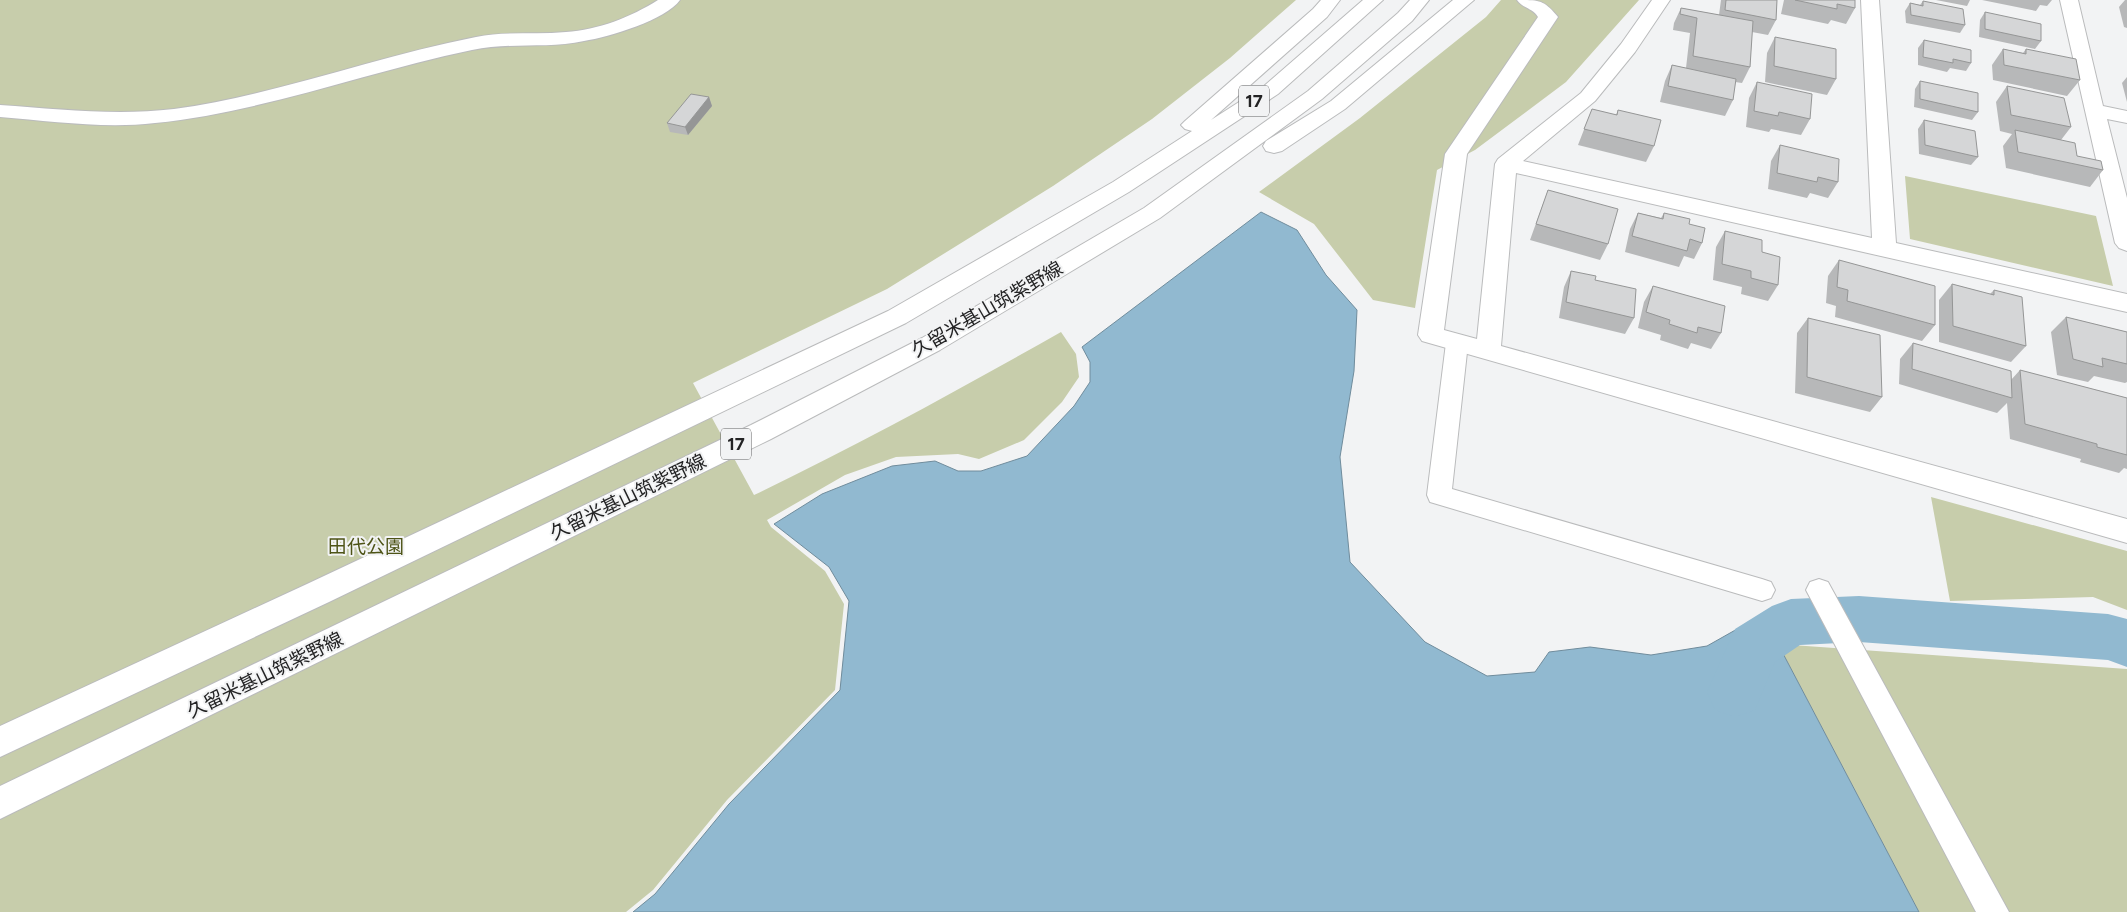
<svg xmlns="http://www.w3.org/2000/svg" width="2127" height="912" viewBox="0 0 2127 912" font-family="Figtree,'Noto Sans JP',sans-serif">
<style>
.green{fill:#c7cdab}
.water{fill:#91b9d0;stroke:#708c9c}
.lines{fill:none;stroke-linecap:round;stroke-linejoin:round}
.canal{fill:#91b9d0;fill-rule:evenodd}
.lane-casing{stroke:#babbbc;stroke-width:2}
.street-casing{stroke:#babbbc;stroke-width:2}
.primary-casing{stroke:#babbbc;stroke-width:2}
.lane{fill:#fff;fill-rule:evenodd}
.street{fill:#fff;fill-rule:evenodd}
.primary{fill:#fff;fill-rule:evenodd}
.wall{fill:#b7b8b9}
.shaded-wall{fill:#959696}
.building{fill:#d5d6d7;stroke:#959696}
.labels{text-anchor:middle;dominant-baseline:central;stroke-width:4;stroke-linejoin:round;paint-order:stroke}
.shield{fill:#f2f3f4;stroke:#616162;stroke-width:1}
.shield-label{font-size:18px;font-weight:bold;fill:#232324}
.street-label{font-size:19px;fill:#232324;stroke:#f2f3f4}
.park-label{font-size:19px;fill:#4e5417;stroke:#f2f3f4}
</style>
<rect width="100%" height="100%" fill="#f2f3f4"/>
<path class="green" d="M0 0H1296L1230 58 1152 119 1053 186 887 289 693 383 754 495C858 445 960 389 1061 332L1076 354 1079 377 1062 402 1024 440 979 459 958 454 896 457 845 475 767 520 771 527 825 571 844 604 835 690 727 800 653 890 626 912H0Z
M1501 0H1639L1566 82 1475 150 1437 170 1415 308 1373 300 1314 224 1259 192 1360 118 1486 17Z
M1905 176 2096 216 2113 286 1910 239Z
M1931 497 2127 551V610L2093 597 1950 601Z
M1778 644 2127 669V912H1919Z"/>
<path class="water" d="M1261 212 1297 230 1326 275 1357 310 1354 371 1340 457 1350 562 1425 642 1487 676 1535 672 1549 652 1590 647 1651 655 1707 646 1746 624 1778 644 1919 912H633L655 894 729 804 840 690 849 601 829 567 774 524 822 494 892 466 935 461 958 471H981L1027 456 1074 406 1090 382V362L1082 347Z"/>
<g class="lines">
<path class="canal" d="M1859 596 2108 614 2127 619V667L2108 660 1859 642 1800 645 1775 662 1755 710 1735 717 1715 710 1707 692 1735 629 1772 606 1791 599Z"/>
<g class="lane-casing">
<path id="lane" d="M1457 335 1465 337 1468 343 1452 489 1762 579 1771 582 1775 590 1771 598 1762 601 1430 502 1427 495 1446 343 1449 337Z
M1819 579 1828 582 2009 912H1976L1806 590 1810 582Z"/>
</g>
<g class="street-casing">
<path id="street" d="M658 0H680C666 20 609 37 584 41 547 49 509 42 472 50 366 72 263 112 155 123 104 129 51 121 0 117V105C58 109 116 116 174 109 276 95 374 57 476 37 505 31 536 35 566 32 598 30 631 17 658 0Z
M1517 0C1540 0 1544 0 1558 17L1467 154 1444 330 1477 339 1495 164 1498 159 1581 93 1621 44 1652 0H1670L1635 52 1595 101 1523 161 1872 238 1861 0H1879L1896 243 2127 294V312L1516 173 1501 346 2127 519V543L1422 341 1418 335 1445 154 1538 17C1533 8 1522 8 1517 0Z
M2060 0H2078L2103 106 2127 111V123L2107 119 2127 198V251L2119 248 2115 243Z"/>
</g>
<g class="primary-casing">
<path id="primary" d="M1321 0H1340L1327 17 1211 120 1264 86 1363 0H1383L1278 94 1129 192 906 323 329 602 0 757V726L307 584 888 311 1113 182 1192 131 1185 129 1181 125 1185 121 1313 9Z
M1410 0H1429L1412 21 1322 99 1160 218 940 350 771 439 0 819V786L751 425 922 338 1144 208 1308 91 1398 13Z
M1453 0H1474L1345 109 1282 151 1274 153 1266 151 1263 146 1266 141 1331 101Z"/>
</g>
<use href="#lane" class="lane"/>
<use href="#street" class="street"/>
<use href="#primary" class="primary"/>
</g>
<path class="wall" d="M1721 0H1777L1776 20 1768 35 1752 32 1750 67 1742 83 1735 82 1733 100 1725 116 1660 102 1665 81 1672 65 1686 68 1690 33 1673 30 1674 23 1681 8 1719 15Z
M1784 0H1855V8L1846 24 1831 20 1828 24 1781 14Z
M1936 0H1970L1967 6Z
M1982 0H2052L2047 6 2040 5 2036 11Z
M2123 0H2127V28L2124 27 2119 7 2125 0Z
M1923 1 1965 25 1960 33 1906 23 1905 11 1910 3 1920 5Z
M1985 12 2041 41 2035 49 1979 37 1980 20Z
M1775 37 1836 79 1827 95 1765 82 1767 53Z
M1924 40 1971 63 1966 71 1950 68 1947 72 1918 65V48Z
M2003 49 2023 53 2026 49 2080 80 2067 96 1993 80 1992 65Z
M2127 77V102L2122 83Z
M1920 81 1978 112 1972 120 1914 107 1915 89Z
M1757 82 1810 119 1801 135 1771 129 1769 132 1746 127 1749 98Z
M2007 86 2071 127 2061 140 2077 156 2103 170 2090 187 2006 168 2003 146 2012 134 2000 131 1996 102Z
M709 97 712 106 688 135 670 132 667 123Z
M1592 109 1616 115 1618 110 1654 146 1646 162 1578 145Z
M1924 120 1978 157 1971 165 1919 154 1918 129Z
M1780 145 1838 182 1828 198 1810 193 1807 198 1768 189 1771 161Z
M1548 190 1608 244 1600 260 1530 240Z
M1638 213 1661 218 1664 213 1689 224 1702 243 1694 259 1684 256 1679 267 1625 252 1630 229Z
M1725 231 1762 252 1778 285 1768 301 1741 294 1742 287 1713 280 1716 247Z
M1839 260 1935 325 1922 341 1835 317 1836 306 1826 303 1828 276Z
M1571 271 1595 280 1634 318 1625 334 1559 318 1564 287Z
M1952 284 1990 294 1994 290 2026 346 2011 362 1939 342V300Z
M1653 286 1721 333 1711 349 1691 343 1688 349 1660 340 1661 335 1638 328 1644 302Z
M2066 317 2127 332V382L2125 383 2094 376 2088 382 2057 375 2051 332Z
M1808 318 1882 397 1870 412 1795 393 1797 333Z
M1913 343 2011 380 2020 370 2127 398V469L2124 468 2119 473 2080 462 2081 459 2010 439 2007 403 1997 413 1899 384 1900 359Z"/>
<path class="shaded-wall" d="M709 97 712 106 688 135 685 127Z"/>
<path class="building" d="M1726 0H1777L1776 20 1725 10Z
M1795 0H1855V8L1837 4V9Z
M1923 1 1963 9 1965 25 1911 15 1910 3 1923 6Z
M1681 8 1753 21 1750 67 1693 56 1697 18 1680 14Z
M1985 12 2041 24V41L1985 29Z
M1775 37 1836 49V79L1774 66Z
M1924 40 1971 50V63L1953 59V63L1923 57Z
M2003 49 2026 54V49L2076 59 2080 80 2004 65Z
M1672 65 1736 79 1733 100 1668 86Z
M1920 81 1978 93V112L1920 99Z
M1757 82 1812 94 1810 119 1779 112 1778 116 1754 111Z
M2007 86 2064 98 2071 127 2011 115Z
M691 94 709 97 685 127 667 123Z
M1592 109 1617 115 1618 110 1661 120 1654 146 1584 129Z
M1924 120 1975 131 1978 157 1925 145Z
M2015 130 2075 143 2077 156 2101 161 2103 170 2018 152Z
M1780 145 1839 159 1838 182 1818 177 1817 182 1777 173Z
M1548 190 1618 209 1608 244 1536 224Z
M1638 213 1663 219 1664 213 1690 219 1689 224 1705 228 1702 243 1690 239 1687 251 1632 236Z
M1725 231 1762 240V252L1780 257 1778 285 1751 278V271L1722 264Z
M1839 260 1935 286V325L1847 301 1848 290 1837 287Z
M1571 271 1596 276 1595 280 1636 289 1634 318 1566 302Z
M1952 284 1994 295V290L2022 297 2026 346 1953 326Z
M1653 286 1725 306 1721 333 1698 327 1697 333 1669 324 1670 320 1646 312Z
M2066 317 2127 332V364L2102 358 2103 367 2073 359Z
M1808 318 1880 335 1882 397 1807 377Z
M1913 343 2011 371 2012 398 1912 369Z
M2020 370 2127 398V455L2097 447V444L2025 424Z"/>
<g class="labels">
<g class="shield">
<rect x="1239" y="85.5" width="30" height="31" rx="4"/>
<rect x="721" y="428.5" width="30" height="31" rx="4"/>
</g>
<g class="shield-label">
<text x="1254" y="101">17</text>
<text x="736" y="444">17</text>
</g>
<g class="street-label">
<text transform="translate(987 309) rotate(-30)">久留米基山筑紫野線</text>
<text transform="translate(628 497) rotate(-26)">久留米基山筑紫野線</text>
<text transform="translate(265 675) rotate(-26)">久留米基山筑紫野線</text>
</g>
<g class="park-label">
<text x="366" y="546">田代公園</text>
</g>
</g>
</svg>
